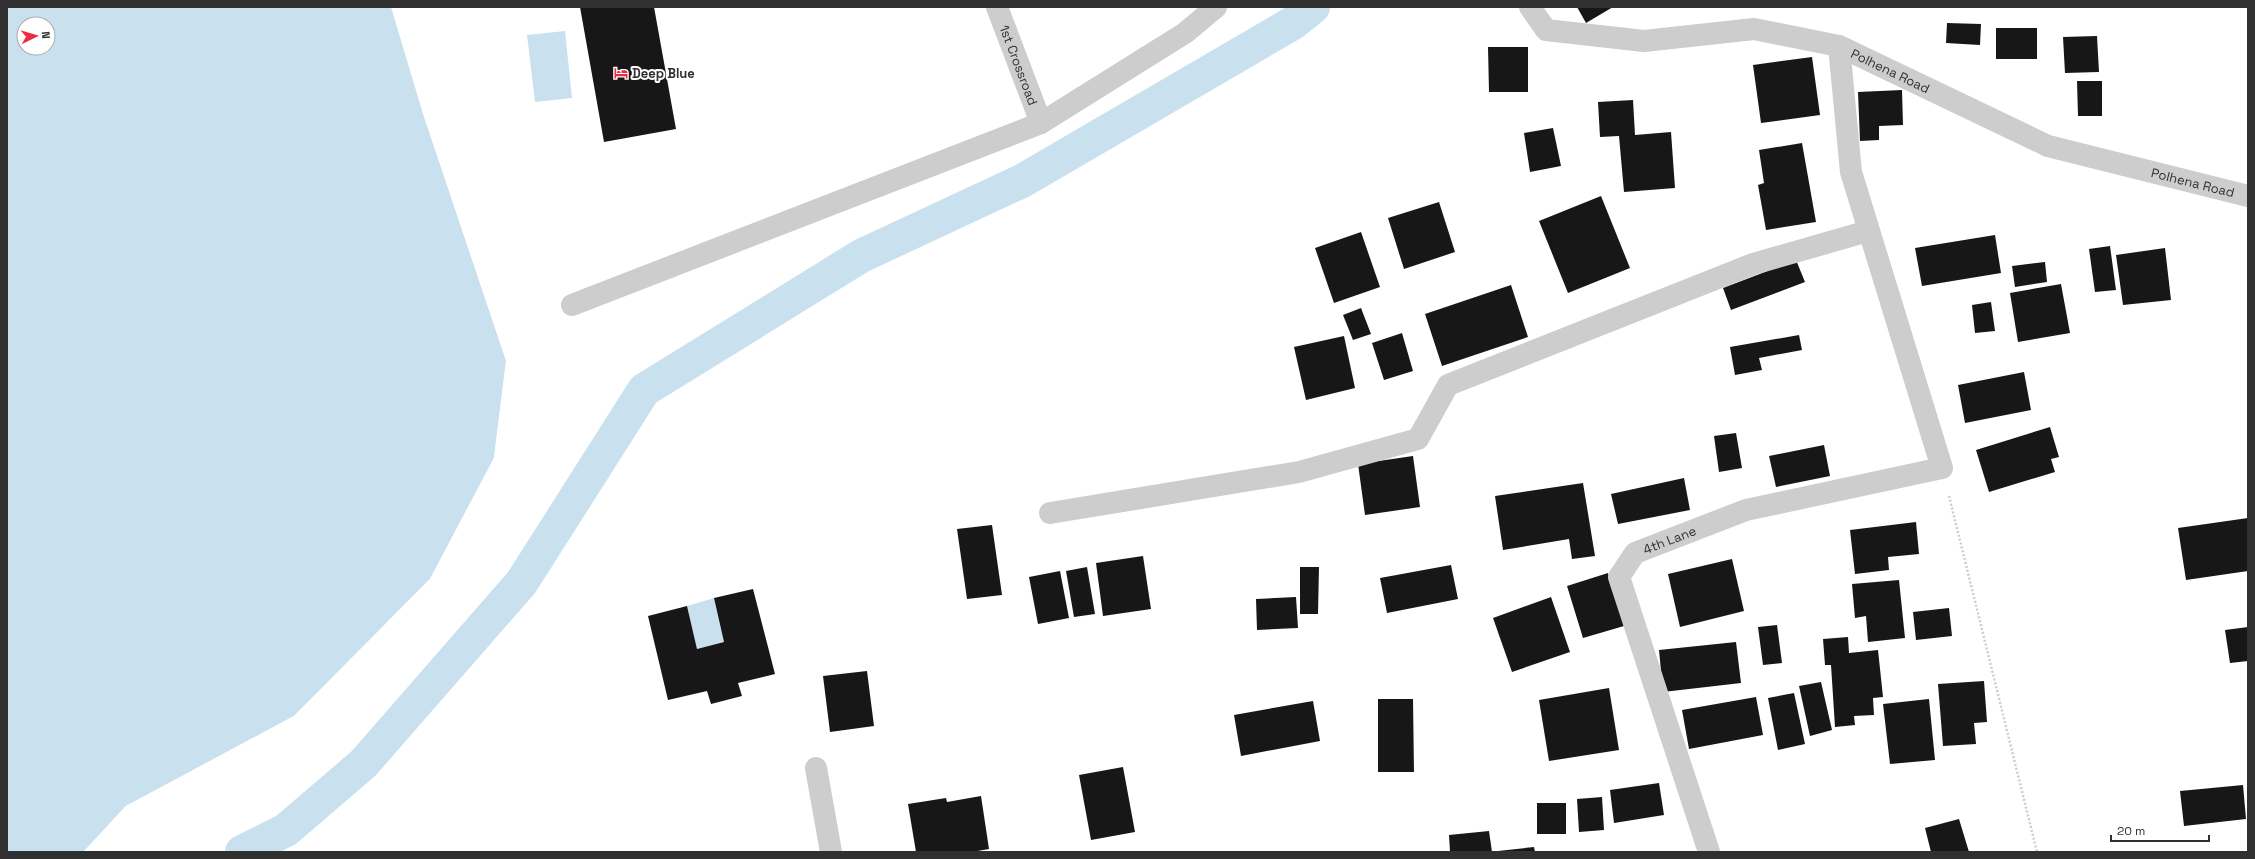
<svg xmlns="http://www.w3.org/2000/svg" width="2255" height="859" viewBox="0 0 2255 859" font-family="'Space Grotesk',sans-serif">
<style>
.water{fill:#c9e1ee;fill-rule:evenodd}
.pier{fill:#fff}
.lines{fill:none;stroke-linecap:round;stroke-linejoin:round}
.canal{stroke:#c9e1ee;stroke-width:34}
.building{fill:#171717}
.path{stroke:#cdcdcd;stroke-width:2.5;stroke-dasharray:2 2;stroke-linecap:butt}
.minor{stroke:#cdcdcd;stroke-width:22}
.labels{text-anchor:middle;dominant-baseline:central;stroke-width:4;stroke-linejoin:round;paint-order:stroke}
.street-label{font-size:13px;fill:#303030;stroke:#fff}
.poi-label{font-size:13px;font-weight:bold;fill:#303030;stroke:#fff;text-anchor:start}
</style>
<rect width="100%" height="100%" fill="#fff"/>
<path class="water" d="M7 7H391L423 114 506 361 494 458 430 579 294 716 126 806 83 852H7ZM24 24H48V48H24Z
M565 31 572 98 535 102 527 35Z
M714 598 724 642 697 649 687 606Z"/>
<path class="pier" d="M506 361 508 362 496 459 431 580 296 718 127 807 108 829V825L126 806 294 716 430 579 494 458Z"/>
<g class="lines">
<path class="canal" d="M242 852 286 830 364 763 522 582 644 390 861 256 1022 181 1293 23 1313 7"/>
</g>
<path class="building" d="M580 7H654L676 129 604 142Z
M1577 7H1613L1586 23Z
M1947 23 1981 24 1980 45 1946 43Z
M1996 28H2037V59H1996Z
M2097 36 2099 72 2065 73 2063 37Z
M1488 47H1528V92H1489Z
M1812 57 1820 115 1761 123 1753 65Z
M2077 81H2102V116H2078Z
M1902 90 1903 125 1879 126V140L1860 141 1858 92Z
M1633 100 1635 135 1671 132 1675 188 1624 192 1619 136 1600 137 1598 102Z
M1553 128 1561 166 1530 172 1524 133Z
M1802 143 1816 222 1766 230 1758 185 1764 183 1759 150Z
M1601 196 1630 268 1568 293 1539 221Z
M1439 202 1455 252 1404 269 1388 218Z
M1361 232 1380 287 1334 303 1315 248Z
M1995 235 2001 273 1922 286 1915 248Z
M2110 246 2116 290 2095 292 2089 249Z
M2165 248 2171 300 2123 305 2116 255Z
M1796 260 1805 282 1731 310 1723 288Z
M2045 262 2047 282 2015 287 2012 266Z
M2061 284 2070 333 2018 342 2010 293Z
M1511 285 1528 337 1442 366 1425 314Z
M1991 302 1995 331 1975 333 1972 305Z
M1361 308 1371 334 1353 340 1343 315Z
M1402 333 1413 371 1384 380 1372 343Z
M1799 335 1802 350 1759 358 1762 370 1735 375 1730 347Z
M1344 336 1355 388 1306 400 1294 347Z
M2024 372 2031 410 1965 423 1958 385Z
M2050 427 2059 457 2051 459 2055 472 1989 492 1976 450Z
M1736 433 1742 468 1719 472 1714 436Z
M1824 445 1830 476 1776 487 1769 456Z
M1413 456 1420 507 1365 515 1358 464Z
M1684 478 1690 510 1618 524 1611 494Z
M1583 483 1595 556 1572 559 1569 539 1503 550 1495 496Z
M2248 518V571L2186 580 2178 528Z
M1916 522 1919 554 1888 557 1889 570 1855 574 1850 530Z
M992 525 1002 595 967 599 957 529Z
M1143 556 1151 609 1103 616 1096 563Z
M1732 559 1744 611 1680 627 1668 574Z
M1451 565 1458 599 1387 613 1380 578Z
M1087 567 1095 614 1074 617 1066 571Z
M1300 567H1319L1318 614H1300Z
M1060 571 1069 618 1038 624 1029 577Z
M1608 573 1624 626 1583 638 1567 586Z
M1899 580 1905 638 1868 642 1866 616 1855 618 1852 584Z
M753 589 775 674 738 683 742 696 711 704 707 691 668 700 648 616 687 606 697 649 724 642 714 598Z
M1296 597 1298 628 1257 630 1256 599Z
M1551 597 1570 652 1512 672 1493 618Z
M1949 608 1952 636 1916 640 1913 612Z
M1777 625 1782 663 1763 665 1758 627Z
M2248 627V661L2230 663 2225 630Z
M1848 637 1849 653 1878 650 1883 697 1873 698 1874 715 1854 716 1855 725 1835 727 1831 665H1825L1823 639Z
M1736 642 1741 683 1663 692 1659 650Z
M867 671 874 726 830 732 823 676Z
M1984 681 1987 722 1974 723 1976 744 1943 746 1938 684Z
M1821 682 1832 730 1810 736 1799 686Z
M1609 688 1619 750 1549 761 1539 700Z
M1794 693 1805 744 1778 750 1768 698Z
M1756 697 1763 735 1689 749 1682 710Z
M1378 699H1413L1414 772H1378Z
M1929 699 1935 760 1890 764 1883 704Z
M1313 701 1320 741 1241 756 1234 715Z
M1123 767 1135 832 1091 840 1079 775Z
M1659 783 1664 815 1614 823 1610 790Z
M2243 785 2246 819 2184 826 2180 791Z
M981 796 989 849 972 852H916L908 804 946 798 947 802Z
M1602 797 1604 830 1579 832 1577 799Z
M1537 803H1566V834H1537Z
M1959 819 1969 852H1931L1925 828Z
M1489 831 1492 852H1450L1449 835Z
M1534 847 1535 852H1498V851Z"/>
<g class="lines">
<path class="path" d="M1949 496 2037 852"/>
<g class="minor">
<path id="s1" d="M997 7 1041 123"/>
<path id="s2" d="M1530 7 1546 30 1644 41 1754 29 1839 46 2048 146 2248 196"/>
<path d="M572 305 1041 123 1185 33 1216 7"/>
<path d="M1050 513 1299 472 1418 439 1448 385 1753 264 1868 231"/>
<path d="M816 768 831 852"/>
<path id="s3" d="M1709 852 1619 577 1635 553 1746 510 1942 468 1851 172 1839 46"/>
</g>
</g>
<defs>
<g id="hotel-bare" transform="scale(1.08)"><path d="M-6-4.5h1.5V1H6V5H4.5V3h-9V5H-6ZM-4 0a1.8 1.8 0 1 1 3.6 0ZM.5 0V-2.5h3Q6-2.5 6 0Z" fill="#ee2b40" stroke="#fff" stroke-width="2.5" paint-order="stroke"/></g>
</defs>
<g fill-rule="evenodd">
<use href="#hotel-bare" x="621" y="73"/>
</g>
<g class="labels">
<g class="street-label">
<text stroke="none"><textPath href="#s1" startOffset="62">1st Crossroad</textPath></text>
<text stroke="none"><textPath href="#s2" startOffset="381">Polhena Road</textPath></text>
<text stroke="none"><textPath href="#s2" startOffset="705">Polhena Road</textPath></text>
<text stroke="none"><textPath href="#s3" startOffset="355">4th Lane</textPath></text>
</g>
<g class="poi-label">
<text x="632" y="73">Deep Blue</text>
</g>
</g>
<rect width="2255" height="859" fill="none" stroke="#303030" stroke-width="16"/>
<g transform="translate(36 36) rotate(85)"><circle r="19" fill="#ffffff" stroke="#acacac"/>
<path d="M0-3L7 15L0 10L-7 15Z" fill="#ee2b40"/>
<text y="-6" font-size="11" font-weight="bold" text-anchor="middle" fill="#303030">N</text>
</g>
<path d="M2111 835v6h98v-6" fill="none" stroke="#303030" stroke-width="2"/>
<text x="2117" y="835" font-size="12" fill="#303030" stroke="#ffffff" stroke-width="3" paint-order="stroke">20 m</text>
</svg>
